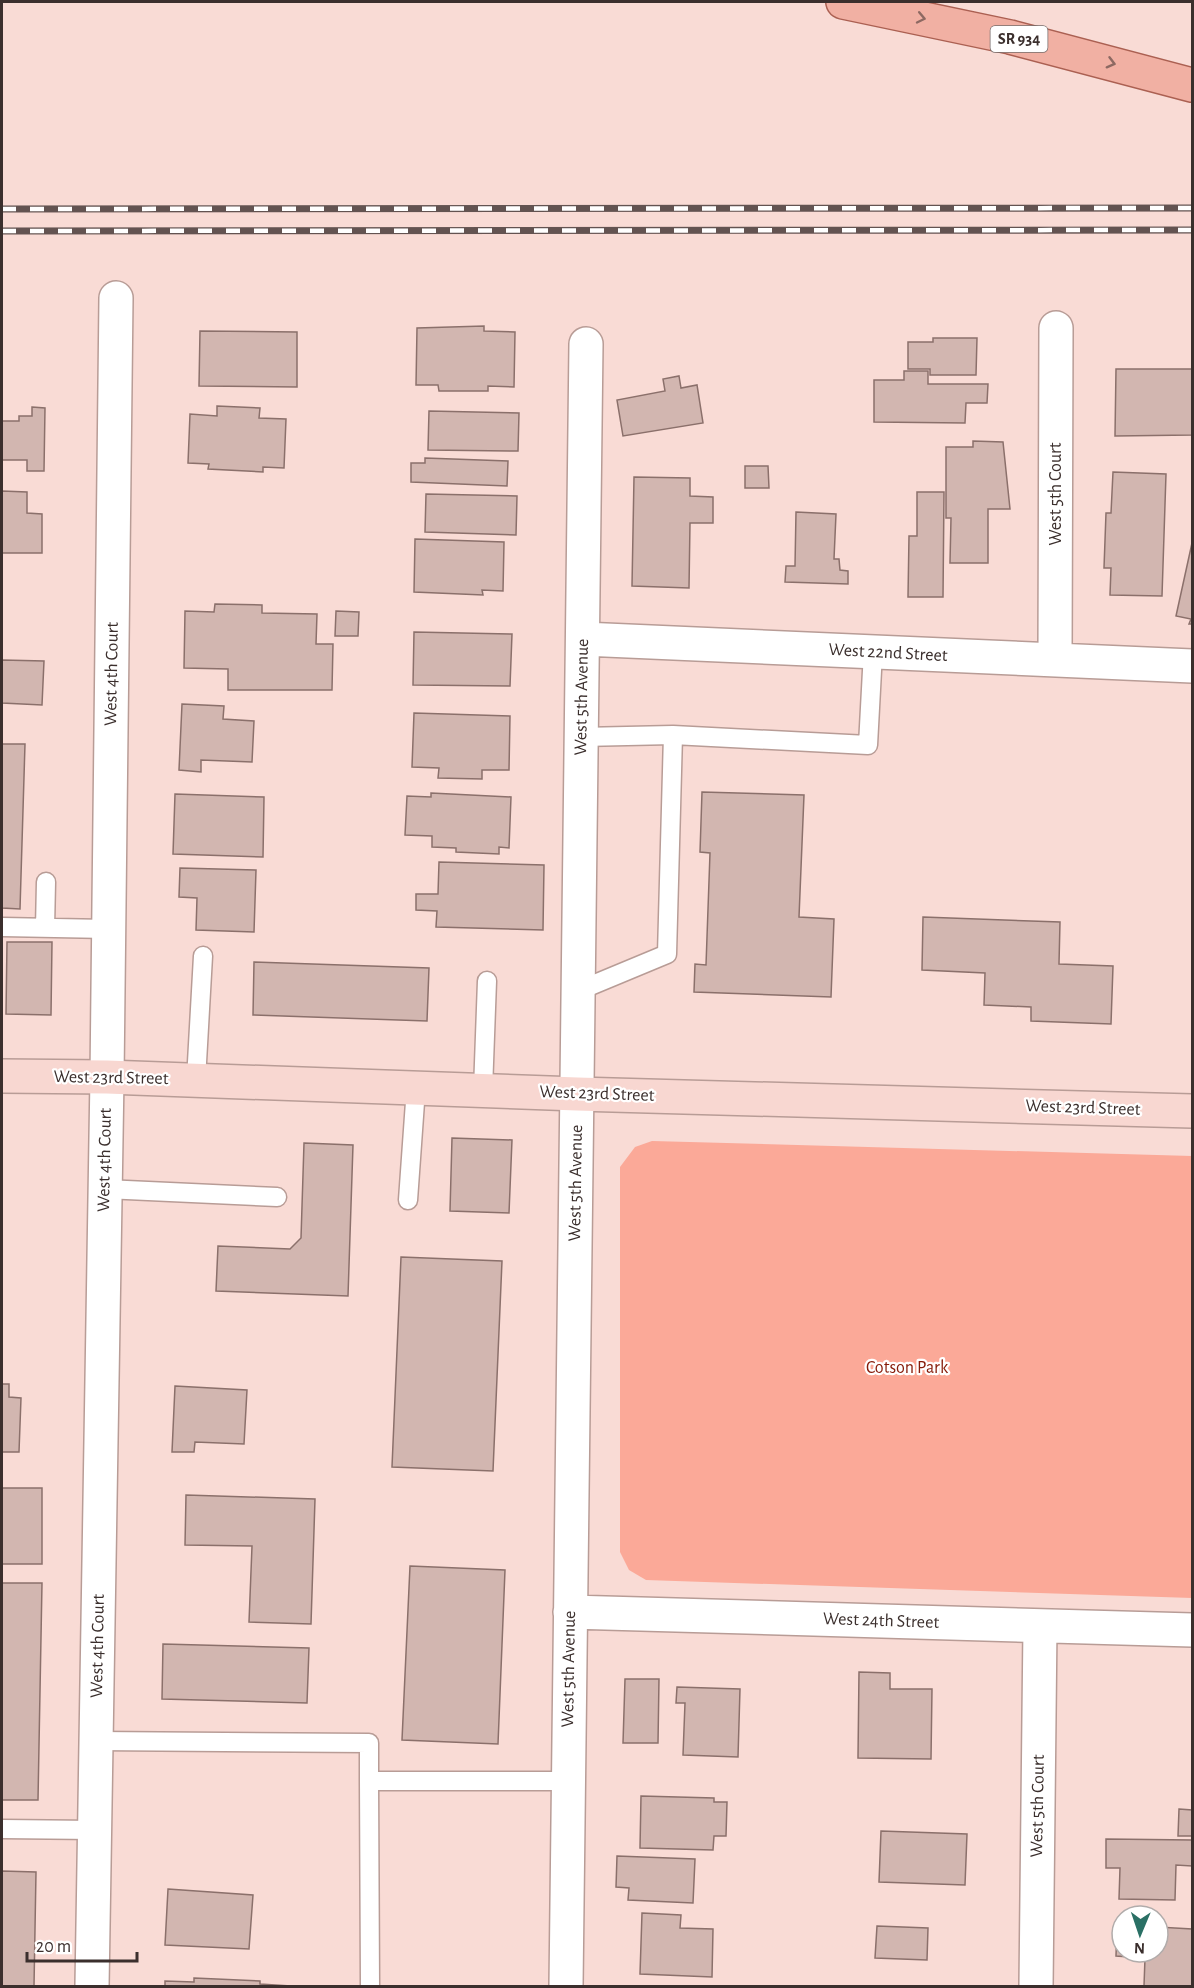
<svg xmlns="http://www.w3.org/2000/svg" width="1194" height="1988" viewBox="0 0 1194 1988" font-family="'Alegreya Sans',sans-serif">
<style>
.green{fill:#fba998}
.building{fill:#d2b6b0;stroke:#8b706b;stroke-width:1.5}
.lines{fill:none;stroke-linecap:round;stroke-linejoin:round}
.lane-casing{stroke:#b89c96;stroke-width:21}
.street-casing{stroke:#b89c96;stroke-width:36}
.secondary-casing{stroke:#b89c96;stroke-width:36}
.primary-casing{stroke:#ab6052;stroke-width:36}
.lane{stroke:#fff;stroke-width:18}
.street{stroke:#fff;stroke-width:33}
.secondary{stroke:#f8d7d1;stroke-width:33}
.primary{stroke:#f1b0a3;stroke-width:33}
.rail-casing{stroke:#635351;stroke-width:7}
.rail{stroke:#fff;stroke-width:4.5;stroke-dasharray:14;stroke-linecap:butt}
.oneway{stroke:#8d6962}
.labels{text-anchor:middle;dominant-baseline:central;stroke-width:4.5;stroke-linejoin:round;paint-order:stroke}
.shield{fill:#fff;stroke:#766d6c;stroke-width:1.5}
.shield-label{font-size:16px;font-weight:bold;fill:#3b2f2d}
.street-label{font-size:18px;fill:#3b2f2d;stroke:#fff}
.park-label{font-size:18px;fill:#861b09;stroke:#fff}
</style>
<rect width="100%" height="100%" fill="#f9dbd5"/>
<path class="green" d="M652 1141 1192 1156V1598L646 1580 629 1570 620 1552V1167L635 1147Z"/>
<path class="building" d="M484 326V331L515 332 514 387 488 386V391H439L438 385H416L417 328Z
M200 331 297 332V387L199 386Z
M933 338H977L976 375H930V369H908V342H933Z
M1116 369H1192V435L1115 436Z
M904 371H928V384H988L987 403H966L965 423 874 422V380H904Z
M679 376 681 388 697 385 703 423 623 436 617 400 665 391 663 379Z
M217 406 260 408 259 418 286 419 284 468 263 467V472L208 469 209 464 188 463 190 414 217 416Z
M32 407 45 408 44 471H27V460H2V421H19V416H32Z
M429 411 519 413 518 451 428 450Z
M973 441 1003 442 1010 509H988V563H950L951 518H946V447H973Z
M425 458 508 461 507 486 411 482V463H425Z
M745 466H768L769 488H745Z
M1113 472 1166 474 1162 596 1110 595 1111 568H1104L1106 513H1111Z
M634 477 690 478V496L713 497V523H690L689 588 632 586Z
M2 491 27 492V513L42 514V553H2Z
M917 492H944L943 597H908L909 536H917Z
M426 494 517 496 516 535 425 532Z
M796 512 836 514 834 559H839L840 570 848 571V584L785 582 786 566H795Z
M415 539 504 542 503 591 482 590 483 595 414 592Z
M1192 543V624H1189L1191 619 1176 616Z
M215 604 262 605V613L317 614 316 644H333L332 690H228V669L184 668 185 611 214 612Z
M336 611 359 612 358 636H335Z
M414 632 512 634 510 686 413 685Z
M2 660 44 661 42 705 2 703Z
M182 704 224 706 223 719 254 721 252 762 201 760V772L179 770Z
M414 713 510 716 509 770H482V779L438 778 439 768 412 767Z
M2 744H25L20 909 2 908Z
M702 792 804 795 799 917 834 919 831 997 694 992 695 964 706 965 710 853 700 852Z
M431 793 511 797 509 848 499 847V854L456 852V848L432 847V836L405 835 407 796 431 797Z
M175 794 264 797 263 857 173 854Z
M439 862 544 865 543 930 436 927 437 911 416 910V894H438Z
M180 868 256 870 254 932 196 930 197 898 179 897Z
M923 917 1060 922 1059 964 1113 966 1111 1024 1031 1021V1007L984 1005 985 973 922 970Z
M7 942H52L51 1015 6 1014Z
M254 962 429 968 427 1021 253 1015Z
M452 1138 512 1140 509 1213 450 1211Z
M304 1143 353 1145 348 1296 216 1291 218 1246 290 1249 301 1238Z
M401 1257 502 1261 493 1471 392 1467Z
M2 1384H9V1397L21 1398 19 1452H2Z
M175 1386 247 1390 244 1444 195 1442 194 1452H172Z
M2 1488H42V1564H2Z
M186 1495 315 1499 311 1624 249 1622 252 1546 185 1545Z
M410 1566 505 1570 498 1744 402 1740Z
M2 1583H42L38 1800H2Z
M163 1644 309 1648 307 1703 162 1699Z
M859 1672 890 1673V1689H932L931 1759 858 1758Z
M625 1679H659L658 1743H623Z
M677 1687 740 1689 738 1757 683 1755 685 1703H676Z
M641 1796 714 1798V1802H727L726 1836H714L713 1850 640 1848Z
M1179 1809 1192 1810V1836H1178Z
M881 1831 967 1834 965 1885 879 1882Z
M1106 1839 1192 1840V1866L1176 1865 1175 1900 1119 1899 1120 1868H1106Z
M617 1856 695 1859 693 1903 628 1900 629 1888 616 1887Z
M2 1871 36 1872 34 1986H2Z
M168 1889 253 1895 249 1949 165 1945Z
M642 1913 681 1915 680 1928 713 1929 712 1977 640 1974Z
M1117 1925 1122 1926V1952H1158V1927L1192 1929V1986H1144L1145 1958 1116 1956Z
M877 1926 928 1928 927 1960 875 1958Z
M194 1978 260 1981V1984L291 1986H165V1981L194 1982Z"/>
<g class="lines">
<g class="lane-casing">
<path id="lane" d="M673 735 868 745 873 652
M2 927 108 929
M45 928 46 882
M578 991 667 954 673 735 581 737
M196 1080 203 956
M483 1090 487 981
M105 1189 277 1197
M408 1200 416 1088
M96 1741 369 1743V1781
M2 1829 95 1830
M370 1986 369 1781H568"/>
</g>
<g class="street-casing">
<path id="street" d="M583 639 1192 666
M1055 660 1056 328
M570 1612 1192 1630
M92 1986 107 1077 116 298
M566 1986 586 344
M1036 1986 1040 1626"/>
</g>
<g class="secondary-casing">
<path id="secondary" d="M2 1076 107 1077 577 1094 1192 1111"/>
</g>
<g class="primary-casing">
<path id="primary" d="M843 2 1010 37 1192 85"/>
</g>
<use href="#lane" class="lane"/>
<use href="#street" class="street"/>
<use href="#secondary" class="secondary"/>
<use href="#primary" class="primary"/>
<g class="rail-casing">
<path id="rail" d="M2 209 1192 208
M2 231 1192 230"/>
</g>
<use href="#rail" class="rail"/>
</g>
<defs><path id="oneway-chevron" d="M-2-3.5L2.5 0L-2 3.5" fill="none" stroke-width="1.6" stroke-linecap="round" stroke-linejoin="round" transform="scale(1.5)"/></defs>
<g class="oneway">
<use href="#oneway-chevron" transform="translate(921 18) rotate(12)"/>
<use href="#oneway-chevron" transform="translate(1111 63) rotate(15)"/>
</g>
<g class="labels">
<rect class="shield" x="990.5" y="26" width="57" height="26" rx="4.5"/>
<g class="shield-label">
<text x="1019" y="39">SR 934</text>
</g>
<g class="street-label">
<text transform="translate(1056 494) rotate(-90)">West 5th Court</text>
<text transform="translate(888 653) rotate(3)">West 22nd Street</text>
<text transform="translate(112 674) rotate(-89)">West 4th Court</text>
<text transform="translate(582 697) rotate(-89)">West 5th Avenue</text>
<text transform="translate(111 1078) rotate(1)">West 23rd Street</text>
<text transform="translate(597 1094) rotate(2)">West 23rd Street</text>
<text transform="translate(1083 1108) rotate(2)">West 23rd Street</text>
<text transform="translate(105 1160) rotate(-89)">West 4th Court</text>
<text transform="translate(576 1183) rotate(-89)">West 5th Avenue</text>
<text transform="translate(881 1621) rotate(2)">West 24th Street</text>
<text transform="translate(98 1646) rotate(-89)">West 4th Court</text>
<text transform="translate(569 1669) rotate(-89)">West 5th Avenue</text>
<text transform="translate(1038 1806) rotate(-89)">West 5th Court</text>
</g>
<g class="park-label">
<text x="907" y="1368">Cotson Park</text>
</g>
</g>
<rect width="1194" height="1988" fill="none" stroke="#3b2f2d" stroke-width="6"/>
<g transform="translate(1140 1934) rotate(182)"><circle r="28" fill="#ffffff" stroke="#b1acab" stroke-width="1.5"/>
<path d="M0-4.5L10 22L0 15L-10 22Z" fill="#2a7065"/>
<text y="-9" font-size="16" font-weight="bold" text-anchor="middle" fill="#3b2f2d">N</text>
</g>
<path d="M27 1952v9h110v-9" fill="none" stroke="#3b2f2d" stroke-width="3"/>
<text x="36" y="1952" font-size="18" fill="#3b2f2d" stroke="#ffffff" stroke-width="4.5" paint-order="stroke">20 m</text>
</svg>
